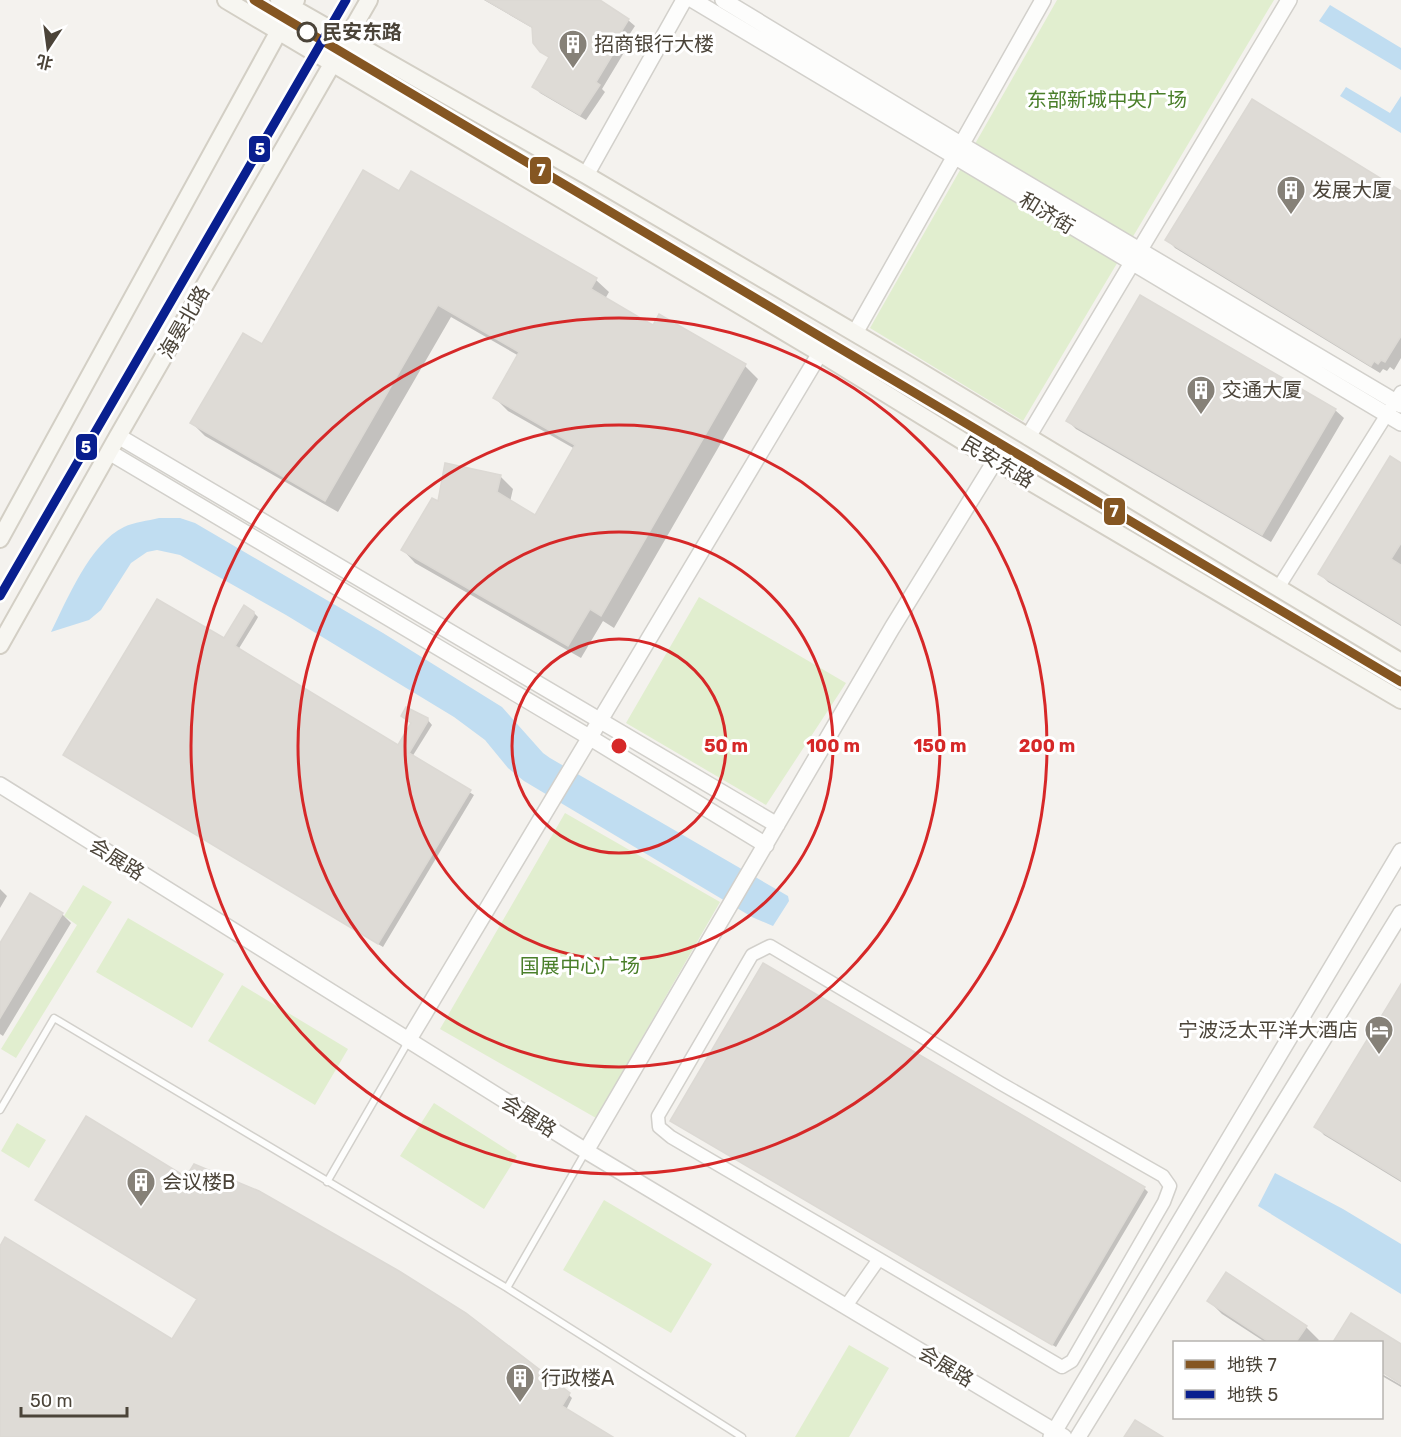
<svg xmlns="http://www.w3.org/2000/svg" width="1401" height="1437" viewBox="0 0 1401 1437" font-family="Rubik,'Noto Sans SC',sans-serif">
<style>
.green{fill:#e1eecf}
.water{fill:#c0ddf1}
.shadow{fill:#0003}
.building{fill:#dedbd6;stroke:#dcd9d4;stroke-width:1.5}
.lines{fill:none;stroke-linecap:round;stroke-linejoin:round}
.service-casing{stroke:#d2d0cb;stroke-width:9}
.minor-casing{stroke:#d2d0cb;stroke-width:15}
.tertiary-casing{stroke:#d2d0cb;stroke-width:18}
.secondary-casing{stroke:#d3cfc5;stroke-width:20}
.service{stroke:#fdfdfc;stroke-width:6}
.minor{stroke:#fdfdfc;stroke-width:12}
.tertiary{stroke:#fdfdfc;stroke-width:15}
.secondary{stroke:#f7f6f1;stroke-width:16}
.metro-1-casing{stroke:#fff;stroke-width:14}
.metro-2-casing{stroke:#fff;stroke-width:14}
.metro-1{stroke:#855622;stroke-width:9}
.metro-2{stroke:#091f8f;stroke-width:9}
.ring{fill:none;stroke:#d62828;stroke-width:3}
.stop-dot{fill:#fff;stroke:#4b4439;stroke-width:3}
.labels{text-anchor:middle;dominant-baseline:central;stroke-width:6;stroke-linejoin:round;paint-order:stroke}
.stop-label{font-size:20px;font-weight:bold;fill:#4b4439;stroke:#fff;text-anchor:start}
.poi-label{font-size:20px;fill:#4b4439;stroke:#fff;text-anchor:start}
.park-label{font-size:20px;fill:#4a7f2a;stroke:#fff}
.street-label{font-size:20px;fill:#4b4439;stroke:#fff}
.centre{fill:#d62828;stroke:#fff;stroke-width:3}
.ring-label{font-size:18px;text-anchor:middle;font-weight:bold;fill:#d62828;stroke:#fff;stroke-width:6;stroke-linejoin:round;paint-order:stroke}
.line-badge{stroke:#fff;stroke-width:2}
.badge-label{font-size:16px;text-anchor:middle;font-weight:bold;fill:#fff}
</style>
<rect width="100%" height="100%" fill="#f4f2ee"/>
<path class="green" d="M1057 0H1274L1023 421 870 328Z
M699 597 846 683 766 805 626 723Z
M565 813 720 902 596 1118 440 1029Z
M83 885 112 902 16 1058 1 1049 77 925 64 916Z
M128 918 224 974 192 1028 96 972Z
M242 985 348 1049 315 1105 208 1041Z
M434 1103 517 1156 484 1209 400 1156Z
M17 1123 46 1140 29 1168 1 1151Z
M604 1200 712 1264 671 1333 563 1270Z
M849 1345 889 1368 849 1437H795Z"/>
<path class="water" d="M1330 5 1401 48V70L1319 21Z
M1346 87 1390 113 1401 96V133L1340 96Z
M159 518H180L195 523 383 633 502 707 543 753 550 758 788 896 789 901 773 926 752 917 524 781 508 768 485 740 454 717 286 615 180 555 157 550 147 552 131 563 101 610 89 620 51 632C67 600 90 543 124 527 134 522 148 521 159 518Z
M1275 1173 1343 1209 1401 1244V1294L1258 1206Z"/>
<path class="shadow" d="M484 0H597L628 20 635 26 627 38 631 41 602 89 605 92 586 120 540 93 534 86 550 58 542 51 534 29Z
M412 173 596 280 609 292 605 299 654 327 660 316 745 366 758 379 614 628 603 621 581 658 415 563 403 550 439 503 500 476 513 489 510 502 536 517 575 449 508 411 495 398 519 356 451 317 338 512 205 436 192 423 400 193Z
M1401 193V358L1394 370 1390 367 1387 371 1383 369 1380 373 1175 248 1167 239Z
M1335 410 1344 418 1271 542 1076 429 1068 421Z
M1401 465V626L1328 582 1320 574Z
M254 613 258 617 257 619 238 650 399 747 418 713 427 719 432 725 412 757 474 795 383 947 65 755 224 640Z
M0 889 7 896 0 908Z
M30 895 62 914 71 923 3 1036 0 1034V946Z
M1401 987V1182L1324 1135 1316 1126Z
M672 1121 1144 1188 1148 1192 1056 1347Z
M186 1179 569 1395 572 1398 566 1410 610 1437H0V1249L173 1341 198 1299 36 1200Z
M1209 1301 1306 1327 1319 1340 1317 1342H1265L1222 1314Z
M1351 1315 1401 1345V1382L1382 1370V1342H1335Z
M1382 1374 1401 1385V1387L1382 1376Z"/>
<path class="building" d="M486 0H600L629 19 621 32 625 34 596 82 600 85 580 115 532 87 549 57 540 52 533 43 532 27Z
M1252 99 1401 191V336L1385 362 1381 360 1378 364 1374 361 1371 366 1165 240Z
M363 170 399 191 411 171 597 278 591 289 642 319 653 325 659 314 746 364 601 616 590 609 568 646 401 550 432 498 438 501 445 463 501 475 497 492 535 515 575 445 493 398 519 352 438 305 325 501 190 423 243 333 262 344Z
M1140 295 1336 409 1262 535 1066 421Z
M1390 456 1401 463V543L1391 559 1401 565V624L1318 574Z
M157 599 224 638 244 605 254 612V615L235 646 398 745 411 723 401 716 406 707 428 718V721L409 753 471 790 378 944 63 755Z
M30 893 63 913 0 1018V943Z
M763 963 1145 1187 1052 1345 670 1121Z
M1401 984V1180L1314 1127Z
M86 1116 186 1177 194 1164 259 1191 399 1271 466 1313 570 1393 562 1406 613 1437H0V1246L5 1237 172 1339 197 1299 35 1200Z
M1226 1272 1307 1326 1296 1342H1269L1207 1301Z
M1351 1313 1401 1344V1384L1382 1372V1342H1333Z
M1135 1420 1163 1437H1124Z"/>
<g class="lines">
<g class="service-casing">
<path id="service" d="M0 1110 54 1018 507 1288 742 1437
M327 1182 408 1042
M507 1288 586 1151"/>
</g>
<g class="minor-casing">
<path id="minor" d="M1278 588 1401 392
M846 1306 879 1259 1062 1367 1072 1361 1164 1202 1170 1186 1163 1176 1000 1083 770 946 752 955 658 1116 659 1127 671 1137 879 1259"/>
</g>
<g class="tertiary-casing">
<path id="tertiary" d="M693 0 1401 423
M723 0 962 145 1401 405
M586 175 684 0
M855 333 1043 0
M118 436 777 825
M1028 437 1289 0
M109 452 589 737 766 845
M0 785 586 1151 1064 1437
M408 1041 820 353
M586 1151 892 628 995 461
M1051 1437 1401 851
M1078 1437 1401 913"/>
</g>
<g class="secondary-casing">
<path id="secondary" d="M226 0 820 353 995 461 1401 700
M279 0 586 175 911 366 1401 662
M0 539 296 0
M0 645 118 436 369 0"/>
</g>
<use href="#service" class="service"/>
<use href="#minor" class="minor"/>
<use href="#tertiary" class="tertiary"/>
<use href="#secondary" class="secondary"/>
<g class="metro-1-casing">
<path id="metro-1" d="M254 0 1401 682"/>
</g>
<g class="metro-2-casing">
<path id="metro-2" d="M0 596 346 0"/>
</g>
<use href="#metro-1" class="metro-1"/>
<use href="#metro-2" class="metro-2"/>
</g>
<g class="ring">
<circle cx="619" cy="746" r="107"/>
<circle cx="619" cy="746" r="214"/>
<circle cx="619" cy="746" r="321"/>
<circle cx="619" cy="746" r="428"/>
</g>
<defs>
<g id="building-pin" transform="scale(1.5)"><path d="M0 17L-7.5 6A9.5 9.5 0 1 1 7.5 6Z" fill="#868178" stroke="#fff"/><path d="M-4-6H4V6H1V3H-1V6H-4ZM-2.5-4.3h1.7v1.8h-1.7ZM.8-4.3h1.7v1.8H.8ZM-2.5-1h1.7V.8h-1.7ZM.8-1h1.7V.8H.8Z" fill="#fff"/></g>
<g id="hotel-pin" transform="scale(1.5)"><path d="M0 17L-7.5 6A9.5 9.5 0 1 1 7.5 6Z" fill="#868178" stroke="#fff"/><path d="M-6-4.5h1.5V1H6V5H4.5V3h-9V5H-6ZM-4 0a1.8 1.8 0 1 1 3.6 0ZM.5 0V-2.5h3Q6-2.5 6 0Z" fill="#fff"/></g>
</defs>
<g fill-rule="evenodd">
<use href="#building-pin" x="573" y="44"/>
<use href="#building-pin" x="1291" y="190"/>
<use href="#building-pin" x="1201" y="390"/>
<use href="#hotel-pin" x="1379" y="1030"/>
<use href="#building-pin" x="141" y="1182"/>
<use href="#building-pin" x="520" y="1378"/>
</g>
<circle class="stop-dot" cx="307" cy="32" r="9"/>
<g class="labels">
<g class="stop-label">
<text x="322" y="32">民安东路</text>
</g>
<g class="poi-label">
<text x="594" y="44">招商银行大楼</text>
<text x="1312" y="190">发展大厦</text>
<text x="1222" y="390">交通大厦</text>
<text x="1358" y="1030" text-anchor="end">宁波泛太平洋大酒店</text>
<text x="162" y="1182">会议楼B</text>
<text x="541" y="1378">行政楼A</text>
</g>
<g class="park-label">
<text x="1107" y="100">东部新城中央广场</text>
<text x="580" y="966">国展中心广场</text>
</g>
<g class="street-label">
<text transform="translate(1047 213) rotate(31)">和济街</text>
<text transform="translate(184 322) rotate(-60)">海晏北路</text>
<text transform="translate(998 462) rotate(31)">民安东路</text>
<text transform="translate(117 859) rotate(32)">会展路</text>
<text transform="translate(529 1116) rotate(32)">会展路</text>
<text transform="translate(946 1366) rotate(31)">会展路</text>
</g>
</g>
<circle cx="619" cy="746" r="9" class="centre"/>
<g class="ring-label">
<text x="726" y="752">50 m</text>
<text x="833" y="752">100 m</text>
<text x="940" y="752">150 m</text>
<text x="1047" y="752">200 m</text>
</g>
<g class="line-badge">
<rect x="248" y="135" width="23" height="28" rx="6" fill="#091f8f"/>
<rect x="529" y="156" width="23" height="29" rx="6" fill="#855622"/>
<rect x="75" y="433" width="23" height="28" rx="6" fill="#091f8f"/>
<rect x="1103" y="497" width="23" height="29" rx="6" fill="#855622"/>
</g>
<g class="badge-label">
<text x="260" y="155">5</text>
<text x="541" y="176">7</text>
<text x="86" y="453">5</text>
<text x="1114" y="517">7</text>
</g>
<rect x="1173" y="1341" width="210" height="78" fill="#ffffff" stroke="#b7b4b0" stroke-width="1.5"/>
<rect x="1185" y="1360" width="30" height="9" fill="#855622" stroke="#b7b4b0" stroke-width="1.5"/>
<text x="1227" y="1371" font-size="18" fill="#4b4439">地铁 7</text>
<rect x="1185" y="1390" width="30" height="9" fill="#091f8f" stroke="#b7b4b0" stroke-width="1.5"/>
<text x="1227" y="1401" font-size="18" fill="#4b4439">地铁 5</text>
<g transform="translate(48 48) rotate(193)" stroke="#ffffff" stroke-width="4.5" paint-order="stroke">
<path d="M0-4.5L10 22L0 15L-10 22Z" fill="#4b4439"/>
<text y="-9" font-size="16" font-weight="bold" text-anchor="middle" fill="#4b4439">北</text>
</g>
<path d="M21 1407v9h106v-9" fill="none" stroke="#4b4439" stroke-width="3"/>
<text x="30" y="1407" font-size="18" fill="#4b4439" stroke="#ffffff" stroke-width="4.5" paint-order="stroke">50 m</text>
</svg>
